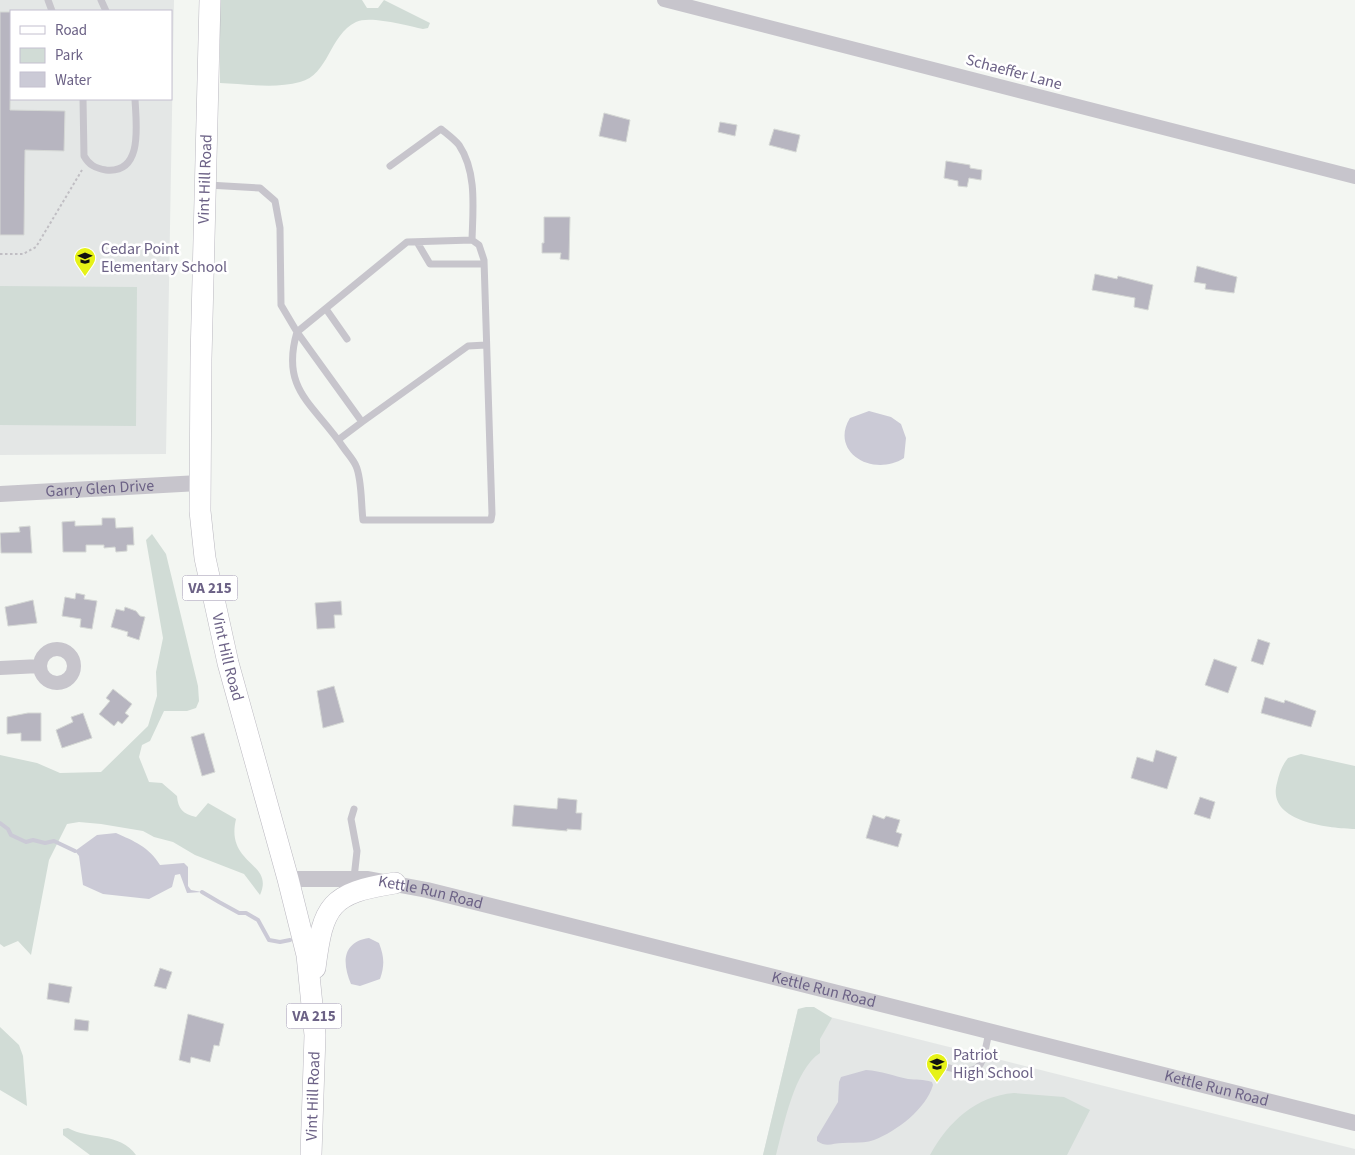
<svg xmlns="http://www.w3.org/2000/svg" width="1355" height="1155" viewBox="0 0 1355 1155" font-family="'Source Sans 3',sans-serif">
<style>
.built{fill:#e4e7e6;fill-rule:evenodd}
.green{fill:#d1dcd6}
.water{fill:#cbcad6}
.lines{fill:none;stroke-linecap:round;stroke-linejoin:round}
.stream{stroke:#cbcad6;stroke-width:4}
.building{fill:#b7b5c0;stroke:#d5d8d5}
.primary-casing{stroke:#bab8c0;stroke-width:22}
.path{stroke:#c0bec3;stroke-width:2;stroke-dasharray:2.5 2.5;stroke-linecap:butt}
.service{stroke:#c7c5cc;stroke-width:7}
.minor{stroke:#c7c5cc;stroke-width:14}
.tertiary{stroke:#c7c5cc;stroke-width:16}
.primary{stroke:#fff;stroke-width:21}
.labels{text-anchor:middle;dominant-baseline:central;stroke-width:5;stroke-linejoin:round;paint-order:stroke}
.shield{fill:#fff;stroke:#9891aa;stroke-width:1}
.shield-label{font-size:15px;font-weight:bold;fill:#6c6286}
.street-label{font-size:16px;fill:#6c6286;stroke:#fff}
.poi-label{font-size:16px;fill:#6c6286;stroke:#fff;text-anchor:start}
</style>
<rect width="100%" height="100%" fill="#f3f6f2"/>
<path class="built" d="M0 0H174L166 454 0 455ZM11 11H171V99H11Z
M798 1009 1355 1149V1155H763Z"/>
<path class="green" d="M220 0H362L367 8H378L384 0 430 23 428 28 423 29C408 26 370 15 356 22 329 35 329 75 300 82 275 89 245 84 220 83Z
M0 286 137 287 136 426 0 425Z
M152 534 166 554 198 686 199 701 196 708 187 711H164L150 741 142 745 139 757 149 782 162 783 177 796C178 809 183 814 196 817L208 803 236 819C225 865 275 862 260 895L244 874 195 855 173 842 154 837 143 831 101 824 79 822 67 824 49 860 31 955 18 941 4 947 0 944V755L37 763 60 773 101 772 148 726 157 696 156 672 163 638 146 540Z
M1301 754 1355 766V829C1328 828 1266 822 1277 783 1279 774 1282 765 1288 758Z
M806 1007H814L832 1018 820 1039V1053C794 1070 784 1125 776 1155H763L798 1009Z
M0 1027 19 1045 23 1056 27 1106 0 1090Z
M1014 1093 1064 1097 1090 1110 1067 1155H930C948 1122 976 1096 1014 1093Z
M68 1128C89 1140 120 1132 136 1155H90L63 1135V1129Z"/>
<path class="water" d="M869 411 891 417 901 424 906 438 904 458C873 478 829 452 850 418Z
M116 833C134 841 149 847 160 865L184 863 188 867V886L191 890 202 892 187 893 180 874 175 875 172 887 149 899 103 894 83 885 79 856 75 851 97 835Z
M369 938 379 943C384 956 385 965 380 979L360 986 351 984C342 963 342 942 369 938Z
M866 1070C882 1071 893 1076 908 1079 916 1080 923 1079 932 1082L933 1085C926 1109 897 1131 874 1140 864 1144 853 1142 843 1143 832 1143 827 1148 817 1141V1137L838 1102 839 1082 841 1077Z"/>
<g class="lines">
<path class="stream" d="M0 823 8 829 11 835 26 842 33 840 45 843 54 841 75 851
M202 892 219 902 239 913H246L258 920 269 940 280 942 290 940"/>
</g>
<path class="building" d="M0 12H11L10 110 65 111 64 151 25 150 24 235H0Z
M604 113 630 120 626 142 599 136Z
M720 122 737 125 735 136 718 132Z
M774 129 800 135 796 152 769 145Z
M946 161 970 165V168L982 170 981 180 969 178 967 187 958 186V181L944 178Z
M544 217H570L569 260 560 259 561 253H542V243H544Z
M1197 266 1237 277 1234 293 1205 289 1206 284 1194 282Z
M1095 274 1117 279 1118 276 1153 285 1148 310 1134 307 1135 298 1092 290Z
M102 518H115L116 528 133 527 134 545H127V551L116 552 115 547 104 548V545H86V552H63L62 522 75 521V526L102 525Z
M30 526 32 553H1L0 533 20 532 19 527Z
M76 593 85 595 84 599 97 601 92 629 80 627 81 619 62 616 65 597 75 599Z
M33 600 37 623 8 626 5 607Z
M341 601 342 615H334L335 628 317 629 315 603Z
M125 607 136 611 140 616 145 617 139 640 127 636 128 632 111 627 116 609 124 611Z
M1258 639 1270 643 1263 665 1251 661Z
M1214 659 1237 667 1228 693 1205 685Z
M334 686 344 722 323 728 317 691Z
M113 689 132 704 125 713 129 716 122 724 118 721 114 726 99 714 110 701 106 698Z
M1265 697 1284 703 1285 700 1316 711 1311 727 1261 713Z
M28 713H41V741H21V733L7 734V717Z
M83 713 92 738 62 748 56 730 73 722 71 717Z
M204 733 215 772 202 776 191 737Z
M1156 750 1177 757 1167 789 1131 778 1137 757 1153 762Z
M1200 797 1215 802 1210 819 1194 814Z
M558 798 577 800 576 813H582L581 830 567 829V831L512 826 514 805 557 809Z
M873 815 884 819 886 816 900 820 896 832 902 834 898 847 866 838Z
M160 968 172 972 166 989 154 986Z
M49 983 72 987 69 1003 47 999Z
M188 1014 224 1024 219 1046 214 1045 210 1062 191 1057 190 1063 179 1060Z
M75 1019 89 1021 88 1031 74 1030Z"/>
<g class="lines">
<g class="primary-casing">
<g id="primary">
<path id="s3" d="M210 0 201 359 200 511 205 558 228 663 288 879 307 955 315 1035 311 1155"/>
<path d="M315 968C323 905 330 893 395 883"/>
</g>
</g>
<path class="path" d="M0 254H23L36 247 82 170"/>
<path class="service" d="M48 0 52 11
M101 0 106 11
M83 99 84 156C89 165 95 168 106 170 144 174 136 123 135 99
M208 185 260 188 275 201 280 228 281 305 297 332 407 242 472 240C473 208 477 172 459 145 454 139 447 134 441 129L390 166
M472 240 479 245 484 260 492 514 491 520H363C361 505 362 479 356 466 353 459 347 453 343 447 314 404 280 390 297 332L362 422 468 346 486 345
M417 242 430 264H484
M326 309 347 339
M338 440 362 422
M354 809 351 819 357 851 354 878
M946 1067C984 1078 982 1064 989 1032"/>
<path class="minor" d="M664 0 1355 177
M40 666a17 17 0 1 1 34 0a17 17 0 1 1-34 0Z
M0 668 40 666"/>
<g class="tertiary">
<path id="s1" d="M0 494 199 483"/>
<path id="s2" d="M288 879H368L427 890 1355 1123"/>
</g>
<use href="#primary" class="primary"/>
</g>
<defs>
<g id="school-pin" transform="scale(1.125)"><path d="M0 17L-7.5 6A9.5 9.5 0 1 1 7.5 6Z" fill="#e6f217" stroke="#fff"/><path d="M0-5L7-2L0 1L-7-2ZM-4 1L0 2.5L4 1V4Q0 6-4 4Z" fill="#111"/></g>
</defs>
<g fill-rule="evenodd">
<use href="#school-pin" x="85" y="258"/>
<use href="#school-pin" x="937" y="1064"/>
</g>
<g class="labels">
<g class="shield">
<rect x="182.5" y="575.5" width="55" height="25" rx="4"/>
<rect x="286.5" y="1003.5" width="55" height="25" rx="4"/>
</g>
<g class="shield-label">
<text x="210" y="588">VA 215</text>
<text x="314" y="1016">VA 215</text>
</g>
<g class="street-label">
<text transform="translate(1014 72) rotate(15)">Schaeffer Lane</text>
<text transform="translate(205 179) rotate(-88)">Vint Hill Road</text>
<text stroke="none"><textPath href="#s1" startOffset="100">Garry Glen Drive</textPath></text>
<text stroke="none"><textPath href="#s3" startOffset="660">Vint Hill Road</textPath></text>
<text stroke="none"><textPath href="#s2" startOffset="144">Kettle Run Road</textPath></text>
<text stroke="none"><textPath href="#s2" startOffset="549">Kettle Run Road</textPath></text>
<text stroke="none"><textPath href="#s2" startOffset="954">Kettle Run Road</textPath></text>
<text transform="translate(313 1096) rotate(-88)">Vint Hill Road</text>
</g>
<g class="poi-label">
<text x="101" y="249">Cedar Point<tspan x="101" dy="18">Elementary School</tspan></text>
<text x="953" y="1055">Patriot<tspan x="953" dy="18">High School</tspan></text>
</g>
</g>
<rect x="10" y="10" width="162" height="90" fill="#ffffff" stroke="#c4c0cf"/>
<rect x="20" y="26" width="25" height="8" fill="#ffffff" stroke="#c4c0cf"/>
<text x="55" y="35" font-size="15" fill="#6c6286">Road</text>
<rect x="20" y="48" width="25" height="15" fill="#d1dcd6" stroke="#c4c0cf"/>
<text x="55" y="60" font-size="15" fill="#6c6286">Park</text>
<rect x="20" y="72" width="25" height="15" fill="#cbcad6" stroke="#c4c0cf"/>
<text x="55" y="85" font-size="15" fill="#6c6286">Water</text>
</svg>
